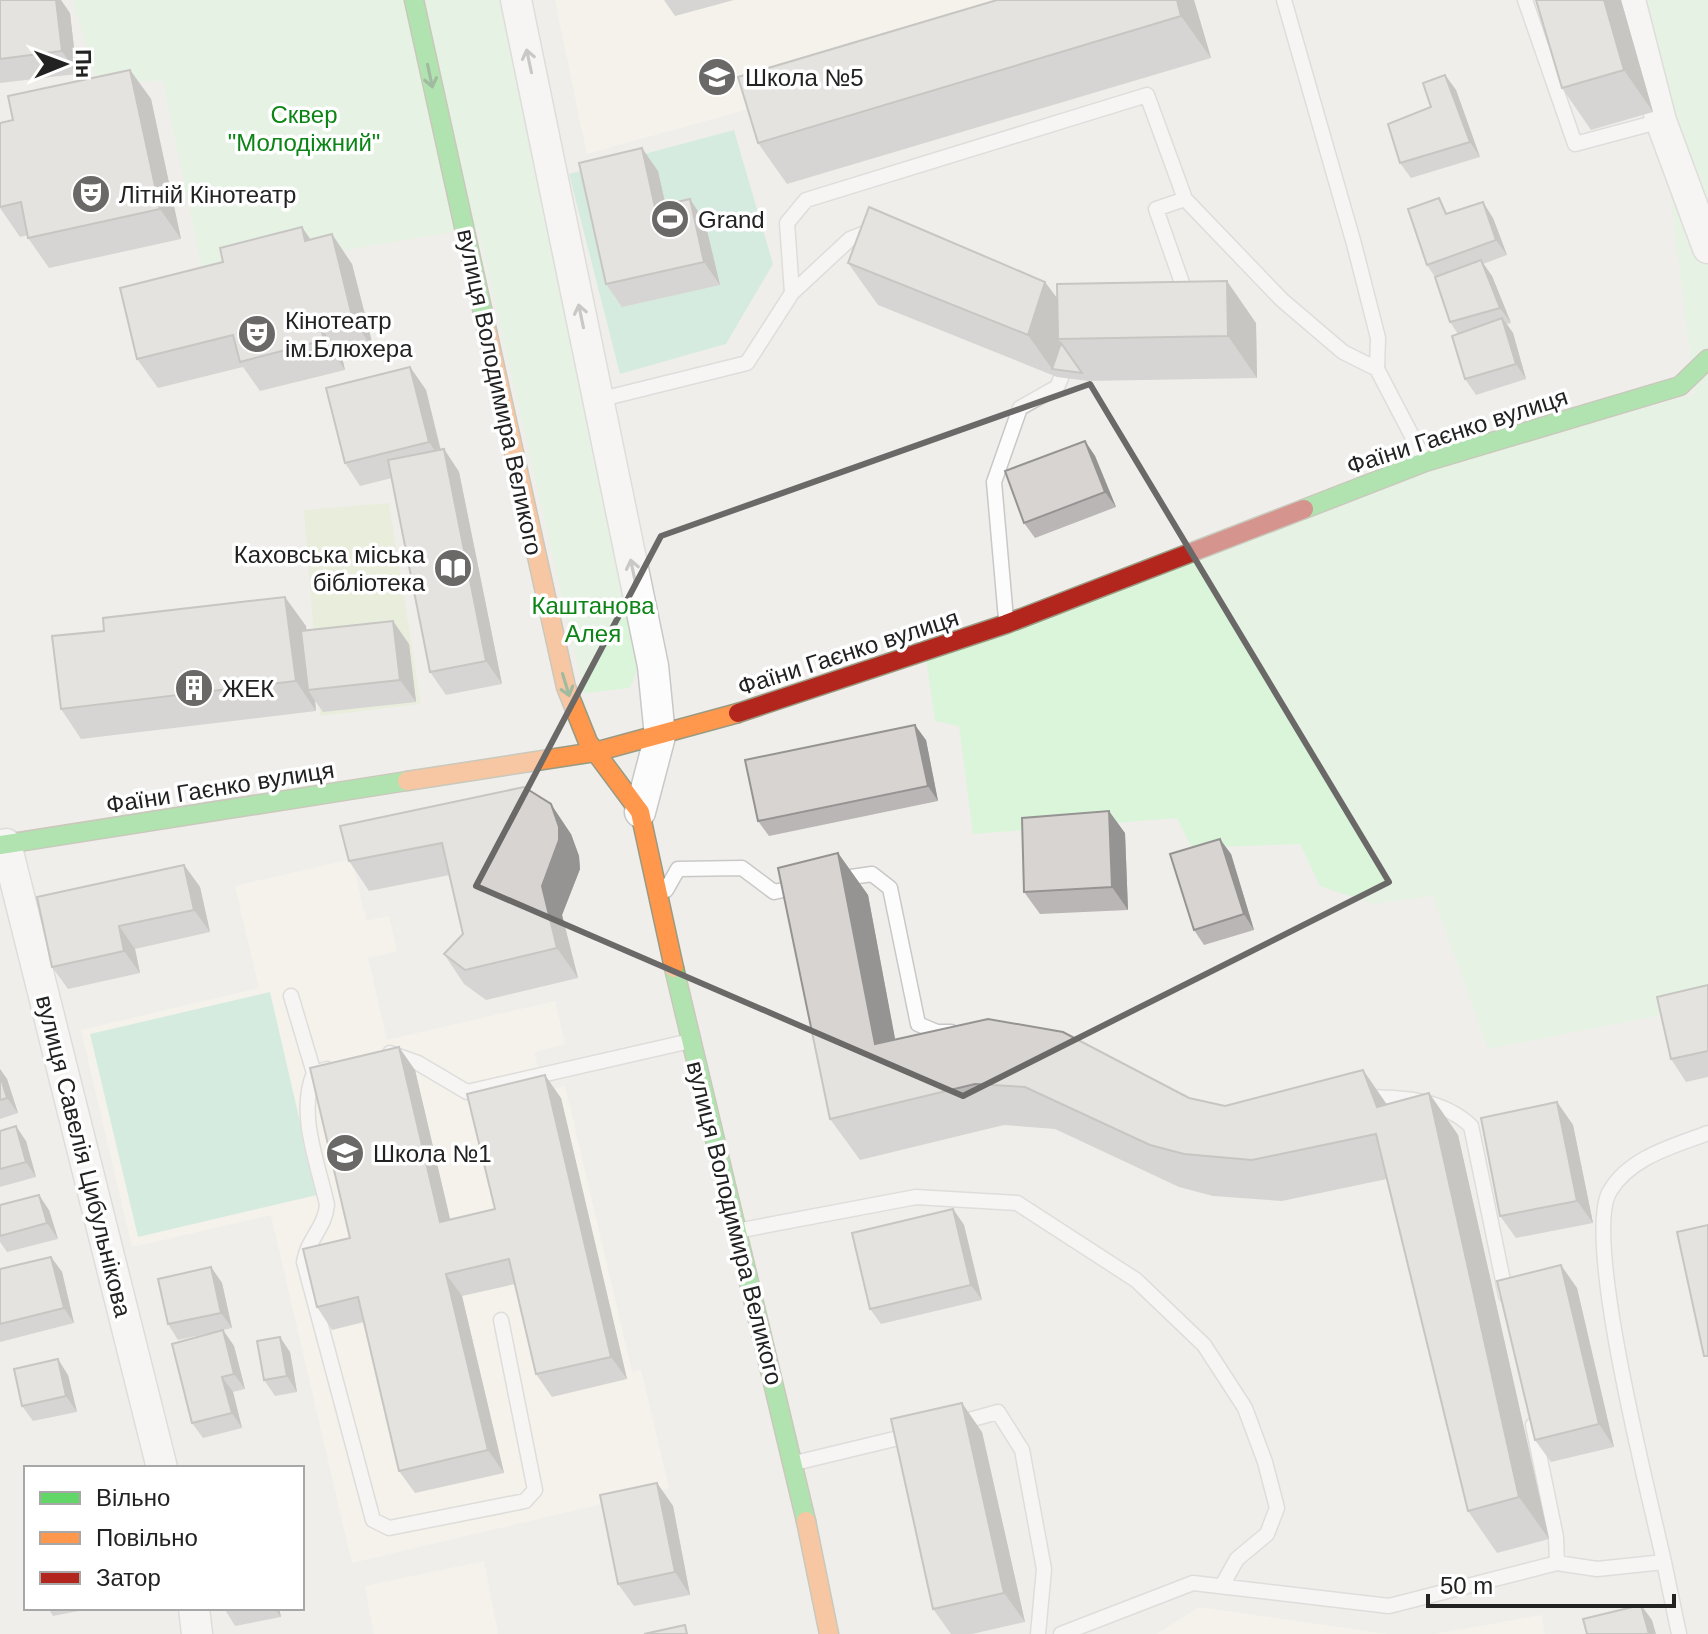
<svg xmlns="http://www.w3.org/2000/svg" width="1708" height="1634" viewBox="0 0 1708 1634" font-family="Arial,sans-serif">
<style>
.education{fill:#f8f7e8}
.grass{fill:#ddeccb}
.park{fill:#daf5da}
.pitch{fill:#b7e6d2}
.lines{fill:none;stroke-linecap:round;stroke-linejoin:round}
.lane-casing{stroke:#c9c8c7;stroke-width:17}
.street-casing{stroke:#c9c8c7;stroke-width:33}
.fast-casing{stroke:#999a82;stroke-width:21}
.slow-casing{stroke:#999a82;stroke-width:21}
.jam-casing{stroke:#999a82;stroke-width:21}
.lane{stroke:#fdfcfc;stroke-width:14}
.street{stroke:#fdfcfc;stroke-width:30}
.fast{stroke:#63d668;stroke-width:18}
.slow{stroke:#ff974d;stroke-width:18}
.jam{stroke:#b3261e;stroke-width:18}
.wall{fill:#b9b6b5}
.shaded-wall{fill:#969493}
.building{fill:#d7d4d2;stroke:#969493;stroke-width:2}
.oneway{stroke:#9a9a9a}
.oneway2{stroke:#427c45}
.marked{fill:none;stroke:#6a6968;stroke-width:6;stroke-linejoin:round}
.labels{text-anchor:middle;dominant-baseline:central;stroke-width:7;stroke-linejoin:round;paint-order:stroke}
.poi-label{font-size:24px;fill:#222;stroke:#fff;text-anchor:start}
.park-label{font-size:24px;fill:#0c8416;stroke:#fff}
.street-label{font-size:24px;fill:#222;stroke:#fff}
</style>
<rect width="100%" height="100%" fill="#f0eeeb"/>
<path class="education" d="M555 0H1137L587 154Z
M352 859 366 921 389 916 397 951 368 958 387 1040 555 1001 565 1044 534 1052 544 1091 565 1086 632 1372 641 1370 669 1488 352 1563 271 1215 132 1247 81 1030 259 988 235 886Z
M484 1561 498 1634H374L365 1586Z
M1199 1607 1388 1634H1157Z
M1541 1615 1545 1634H1434Z"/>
<path class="grass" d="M389 503 421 704 320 716 304 510Z"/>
<path class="park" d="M73 0H500L639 665 630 688 584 693 478 228 203 274 163 81 97 84Z
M1630 0H1708V1006L1488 1049 1433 896 1374 904 1320 886 1300 844 1192 848 1177 818 973 834 959 726 935 721 926 658 1446 464 1695 394 1661 121Z"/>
<path class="pitch" d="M734 130 773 264 726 344 620 374 569 174Z
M270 992 317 1195 138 1237 90 1034Z"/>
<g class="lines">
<g class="lane-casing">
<path id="lane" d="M1284 0 1354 244 1378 338 1377 369 1424 459
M1525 0 1575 144 1661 121
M1185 199 1156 209 1187 297
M792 293 850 239 873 230
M598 400 747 363 792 293 787 223 806 200 1147 95 1185 199 1282 300 1343 352 1377 369
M1006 619 994 482 1020 408 1057 387 1061 378
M837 879 872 874 890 888 918 1024 937 1032H951
M666 890 678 869 742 868 774 892 801 886
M291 996 314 1073
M390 1053 418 1063 467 1092 686 1042
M327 1069 314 1073C297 1114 318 1163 327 1205 325 1228 307 1240 304 1262L373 1520 389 1528 525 1501 535 1490 501 1320
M1364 1097C1403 1098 1441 1098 1471 1126L1506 1295
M742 1230 916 1197 1017 1203 1136 1280 1204 1345 1245 1408 1265 1462 1277 1508 1267 1534 1237 1559 1224 1582 1225 1587
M958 1423 998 1412 1022 1450 1044 1569 1038 1634
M799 1462 911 1435
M1664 1562 1679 1634
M1557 1563 1597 1569 1664 1562C1650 1498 1582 1236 1610 1191 1630 1157 1674 1146 1708 1133
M1061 1634 1193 1583 1389 1606 1557 1563 1556 1537 1533 1425"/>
</g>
<g class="street-casing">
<path id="street" d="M516 0 653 666 660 736 640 812
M1630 0 1661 121 1708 248
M6 844 162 1468
M194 1608 197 1634"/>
</g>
<g class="fast-casing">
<path id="fast" d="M414 0 487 331
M1304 509 1425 462 1680 386 1708 359
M0 845 407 781
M674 968 806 1521"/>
</g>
<g class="slow-casing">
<path id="slow" d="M487 331 566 687 588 742 640 812 674 968
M407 781 595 752 738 713
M806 1521 829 1634"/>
</g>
<g class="jam-casing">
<path id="jam" d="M738 713 1006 624 1304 509"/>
</g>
<use href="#lane" class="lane"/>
<use href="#street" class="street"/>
<use href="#fast" class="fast"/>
<use href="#slow" class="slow"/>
<use href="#jam" class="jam"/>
</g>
<path class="wall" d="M0 0 70 13 77 74 0 83Z
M664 0H734L675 16Z
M1194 0 1211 58 787 184 758 143Z
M1621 0 1653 112 1591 130 1562 88Z
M130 70 151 99 181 239 49 268 28 238V235L20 237 0 208V123L13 120Z
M1445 75 1456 90 1480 157 1411 178 1400 163 1431 107Z
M658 171 665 204 705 222 720 285 622 307 606 284Z
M1449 213 1493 218 1507 255 1483 264 1492 276 1511 323 1507 324 1513 333 1526 379 1476 395 1465 379 1458 334 1450 322 1435 277 1427 265Z
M311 240 352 264 374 350 342 357 345 370 260 391 243 367 158 388 137 359 223 262Z
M848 263 1045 282 1058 299 1256 323 1257 378 1088 381 1057 377 878 305Z
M410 367 426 390 441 450 444 449 459 472 502 684 446 695 430 672 392 478 360 486 345 463Z
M1085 441 1095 456 1116 507 1035 538 1024 523Z
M306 626V631L409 644 416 702 323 712 315 701 316 711 81 739 61 709Z
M926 740 938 801 769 836 758 821Z
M340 826 571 834 579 856 580 869 562 915 578 978 486 1000 464 984 444 954 463 934 450 875 369 891 349 861Z
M1125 833 1128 910 1040 914 1024 892Z
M838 853 868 895 895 1040 1225 1106 1363 1070 1387 1105 1429 1093 1458 1135 1549 1539 1497 1553 1468 1511 1387 1179 1282 1201 1213 1196 1179 1187 1055 1129 1004 1125 860 1160 830 1119Z
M1231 854 1254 930 1204 945 1194 930Z
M184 865 200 887 210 932 135 949 140 973 68 989 52 967Z
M1708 985V1077L1686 1082 1671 1059Z
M0 1069 7 1079 18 1113 0 1119Z
M415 1070 450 1220 495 1209 561 1098 627 1379 552 1397 536 1374 515 1284 462 1296 504 1473 415 1493 399 1471 364 1322 332 1330 317 1307 350 1238Z
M1557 1102 1573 1125 1593 1223 1516 1238 1500 1216Z
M0 1131 26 1141 36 1177 0 1187Z
M0 1205 49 1210 58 1239 7 1252 0 1242Z
M953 1209 964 1225 982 1300 881 1324 870 1309Z
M51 1257 62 1272 74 1323 0 1342V1269Z
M211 1267 222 1283 232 1328 178 1340 168 1324Z
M1577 1288 1614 1447 1551 1462 1535 1440Z
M223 1330 234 1346 245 1389 233 1392 242 1428 203 1438 192 1423Z
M290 1352 297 1392 275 1396 264 1380Z
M68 1375 77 1412 33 1421 22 1406Z
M982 1432 1025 1622 972 1634H951L933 1609Z
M657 1483 673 1506 690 1595 634 1606 618 1584Z
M48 1608H94L53 1616Z
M224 1608H279L281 1617 235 1626Z"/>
<path class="shaded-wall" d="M56 0H61L70 13 77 74 62 51Z
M1177 0H1194L1211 58 1181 16Z
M1604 0H1621L1653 112 1624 70Z
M130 70 151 99 181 239 160 209Z
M1445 75 1456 90 1480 157 1470 142Z
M642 148 658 171 671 229 655 207Z
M690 199 705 222 720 285 704 262Z
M1483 202 1493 218 1507 255 1496 240Z
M302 227 322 256 305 241Z
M332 234 352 264 374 350 353 320Z
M1481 260 1492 276 1511 323 1500 308Z
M1227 281 1256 323 1257 378 1228 336Z
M1045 282 1075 323 1058 339 1066 350 1052 369 1028 335Z
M1502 318 1513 333 1526 379 1516 364Z
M321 328 342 357 345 370 324 340Z
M410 367 426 390 444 465 429 442Z
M1085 441 1095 456 1116 507 1105 492Z
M444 449 459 472 502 684 486 661Z
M285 597 306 626 314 689 308 690 315 701 316 711 296 681Z
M393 621 409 644 416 702 400 680Z
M915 725 926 740 938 801 928 786Z
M551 804 571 834 579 856 580 869 562 915 578 978 557 948 542 886Z
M1109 811 1125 833 1128 910 1112 887Z
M1220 839 1231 854 1254 930 1244 914Z
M838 853 868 895 904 1086 875 1044Z
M184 865 200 887 210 932 194 910Z
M119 926 135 949 140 973 124 951Z
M399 1047 415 1070 456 1244 440 1222Z
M0 1069 7 1079 18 1113 7 1098 0 1075Z
M1363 1070 1392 1112 1377 1107Z
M545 1075 561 1098 627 1379 611 1357Z
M1429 1093 1458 1135 1549 1539 1519 1497Z
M1557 1102 1573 1125 1593 1223 1577 1201Z
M16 1126 26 1141 36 1177 26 1162Z
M39 1195 49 1210 58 1239 47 1223Z
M953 1209 964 1225 982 1300 971 1285Z
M51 1257 62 1272 74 1323 64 1308Z
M1561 1265 1577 1288 1614 1447 1599 1424Z
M211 1267 222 1283 232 1328 221 1313Z
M446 1274 462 1296 504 1473 488 1450Z
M223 1330 234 1346 245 1389 234 1374Z
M280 1337 290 1352 297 1392 287 1376Z
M58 1359 68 1375 77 1412 66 1396Z
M222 1377 233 1392 242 1428 232 1413Z
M962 1403 982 1432 1025 1622 1004 1593Z
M657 1483 673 1506 690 1595 675 1572Z
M1641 1605 1652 1620 1656 1634H1649Z
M274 1608H279L281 1617Z"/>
<path class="building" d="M0 0H56L62 51 0 59Z
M997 0H1177L1181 16 758 143 738 77Z
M1536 0H1604L1624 70 1562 88Z
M130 70 160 209 28 238 21 202 0 207V123L13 120 8 96Z
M1445 75 1470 142 1400 163 1388 124 1431 107 1423 83Z
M642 148 655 207 690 199 704 262 606 284 579 163Z
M1439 198 1446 214 1483 202 1496 240 1427 265 1408 209Z
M869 207 1045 282 1028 335 848 263Z
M302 227 305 241 332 234 353 320 321 328 324 340 240 362 233 335 137 359 120 288 223 262 220 248Z
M1481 260 1500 308 1450 322 1435 277Z
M1227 281 1228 336 1058 339 1057 284Z
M1502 318 1516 364 1465 379 1452 336Z
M1061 343 1082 373 1052 369Z
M410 367 429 442 345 463 326 388Z
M1085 441 1105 492 1024 523 1005 471Z
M444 449 486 661 430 672 388 460Z
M285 597 296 681 61 709 52 636 104 631 103 618Z
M393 621 400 680 308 690 301 631Z
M915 725 928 786 758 821 745 760Z
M524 787 551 804 559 827V840L542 886 557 948 465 970 444 954 463 934 442 843 349 861 340 826Z
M1109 811 1112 887 1024 892 1022 818Z
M1220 839 1244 914 1194 930 1170 854Z
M838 853 875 1044 988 1019 1063 1032 1189 1098 1225 1106 1363 1070 1377 1107 1429 1093 1519 1497 1468 1511 1376 1134 1252 1160 1184 1154 1150 1145 1025 1087 975 1084 830 1119 778 868Z
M184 865 194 910 119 926 124 951 52 967 37 897Z
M1708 985V1051L1671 1059 1657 997Z
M399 1047 440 1222 495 1209 467 1094 545 1075 611 1357 536 1374 509 1259 446 1274 488 1450 399 1471 358 1297 317 1307 303 1249 350 1238 310 1068Z
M0 1075 7 1098 0 1100Z
M1557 1102 1577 1201 1500 1216 1481 1118Z
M16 1126 26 1162 0 1169V1131Z
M39 1195 47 1223 0 1236V1205Z
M953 1209 971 1285 870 1309 852 1233Z
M1708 1225V1356H1704L1677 1232Z
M51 1257 64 1308 0 1324V1269Z
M1561 1265 1599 1424 1535 1440 1497 1281Z
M211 1267 221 1313 168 1324 158 1279Z
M223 1330 234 1374 222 1377 232 1413 192 1423 172 1344Z
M280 1337 287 1376 264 1380 257 1341Z
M58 1359 66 1396 22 1406 14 1369Z
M962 1403 1004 1593 933 1609 891 1419Z
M657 1483 675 1572 618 1584 600 1495Z
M1641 1605 1649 1634H1587L1583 1619Z
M685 1625 687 1634H644Z"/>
<defs><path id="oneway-shaft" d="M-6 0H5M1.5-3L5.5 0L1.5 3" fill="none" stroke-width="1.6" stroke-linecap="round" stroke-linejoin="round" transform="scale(2)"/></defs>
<g class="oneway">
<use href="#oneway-shaft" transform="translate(529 61) rotate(-102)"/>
<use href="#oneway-shaft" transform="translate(581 316) rotate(-102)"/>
<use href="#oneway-shaft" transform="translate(633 571) rotate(-102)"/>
</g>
<g class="oneway2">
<use href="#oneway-shaft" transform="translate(430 76) rotate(78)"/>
<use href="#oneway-shaft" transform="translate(566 685) rotate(73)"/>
</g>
<path d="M0 0H1708V1634H0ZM1090 384 1389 882 963 1096 476 886 661 536Z" fill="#f0eeeb" fill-opacity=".55" fill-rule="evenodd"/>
<path class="marked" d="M1090 384 1389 882 963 1096 476 886 661 536Z"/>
<defs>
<g id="school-disc" transform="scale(2)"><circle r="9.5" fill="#6a6968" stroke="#fff"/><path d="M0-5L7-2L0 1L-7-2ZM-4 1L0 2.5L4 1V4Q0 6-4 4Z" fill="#fff"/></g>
<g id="theatre-disc" transform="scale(2)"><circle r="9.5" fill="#6a6968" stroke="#fff"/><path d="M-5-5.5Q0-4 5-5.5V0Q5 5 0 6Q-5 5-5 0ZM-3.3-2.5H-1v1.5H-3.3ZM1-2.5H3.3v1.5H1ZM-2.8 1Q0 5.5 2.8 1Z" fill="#fff"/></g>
<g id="stadium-disc" transform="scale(2)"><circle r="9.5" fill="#6a6968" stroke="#fff"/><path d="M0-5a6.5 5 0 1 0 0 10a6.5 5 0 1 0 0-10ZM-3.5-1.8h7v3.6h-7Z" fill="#fff"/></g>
<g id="library-disc" transform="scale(2)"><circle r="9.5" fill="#6a6968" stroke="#fff"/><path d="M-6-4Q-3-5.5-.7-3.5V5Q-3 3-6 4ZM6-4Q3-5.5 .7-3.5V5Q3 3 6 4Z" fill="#fff"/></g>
<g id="building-disc" transform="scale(2)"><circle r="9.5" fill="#6a6968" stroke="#fff"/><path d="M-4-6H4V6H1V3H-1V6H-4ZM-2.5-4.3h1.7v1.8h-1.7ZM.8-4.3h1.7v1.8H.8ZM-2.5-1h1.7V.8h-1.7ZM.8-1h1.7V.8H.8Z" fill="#fff"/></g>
</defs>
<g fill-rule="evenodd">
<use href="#school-disc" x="717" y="77"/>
<use href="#theatre-disc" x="91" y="194"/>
<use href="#stadium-disc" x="670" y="219"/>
<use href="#theatre-disc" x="257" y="334"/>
<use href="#library-disc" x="453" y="568"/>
<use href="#building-disc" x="194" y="688"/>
<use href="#school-disc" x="345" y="1153"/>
</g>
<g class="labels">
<g class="poi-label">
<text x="745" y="77">Школа №5</text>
<text x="119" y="194">Літній Кінотеатр</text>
<text x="698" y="219">Grand</text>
<text x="285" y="320">Кінотеатр<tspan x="285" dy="28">ім.Блюхера</tspan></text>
<text x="425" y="554" text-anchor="end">Каховська міська<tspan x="425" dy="28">бібліотека</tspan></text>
<text x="222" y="688">ЖЕК</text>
<text x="373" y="1153">Школа №1</text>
</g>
<g class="park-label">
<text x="304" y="114">Сквер<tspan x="304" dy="28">"Молодіжний"</tspan></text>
<text x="593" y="605">Каштанова<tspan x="593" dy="28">Алея</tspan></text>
</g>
<g class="street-label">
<text transform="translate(500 392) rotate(78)">вулиця Володимира Великого</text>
<text transform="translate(1457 431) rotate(-18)">Фаїни Гаєнко вулиця</text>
<text transform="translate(848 652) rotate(-18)">Фаїни Гаєнко вулиця</text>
<text transform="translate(220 787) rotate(-9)">Фаїни Гаєнко вулиця</text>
<text transform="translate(84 1156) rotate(76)">вулиця Савелія Цибульнікова</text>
<text transform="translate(735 1223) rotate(76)">вулиця Володимира Великого</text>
</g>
</g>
<rect x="24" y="1466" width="280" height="144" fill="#ffffff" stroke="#a7a7a7" stroke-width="2"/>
<rect x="40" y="1492" width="40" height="12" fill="#63d668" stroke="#a7a7a7" stroke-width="2"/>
<text x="96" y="1506" font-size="24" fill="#222222">Вільно</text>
<rect x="40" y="1532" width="40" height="12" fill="#ff974d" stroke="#a7a7a7" stroke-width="2"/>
<text x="96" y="1546" font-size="24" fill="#222222">Повільно</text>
<rect x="40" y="1572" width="40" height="12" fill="#b3261e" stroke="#a7a7a7" stroke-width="2"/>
<text x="96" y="1586" font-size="24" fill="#222222">Затор</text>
<g transform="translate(64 64) rotate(89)" stroke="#ffffff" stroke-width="6" paint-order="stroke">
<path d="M0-6L14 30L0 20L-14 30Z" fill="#222222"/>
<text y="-12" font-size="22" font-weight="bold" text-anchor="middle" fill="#222222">Пн</text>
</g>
<path d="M1428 1594v12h246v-12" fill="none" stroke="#222222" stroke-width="4"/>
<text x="1440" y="1594" font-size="24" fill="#222222" stroke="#ffffff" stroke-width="6" paint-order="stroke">50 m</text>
</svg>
